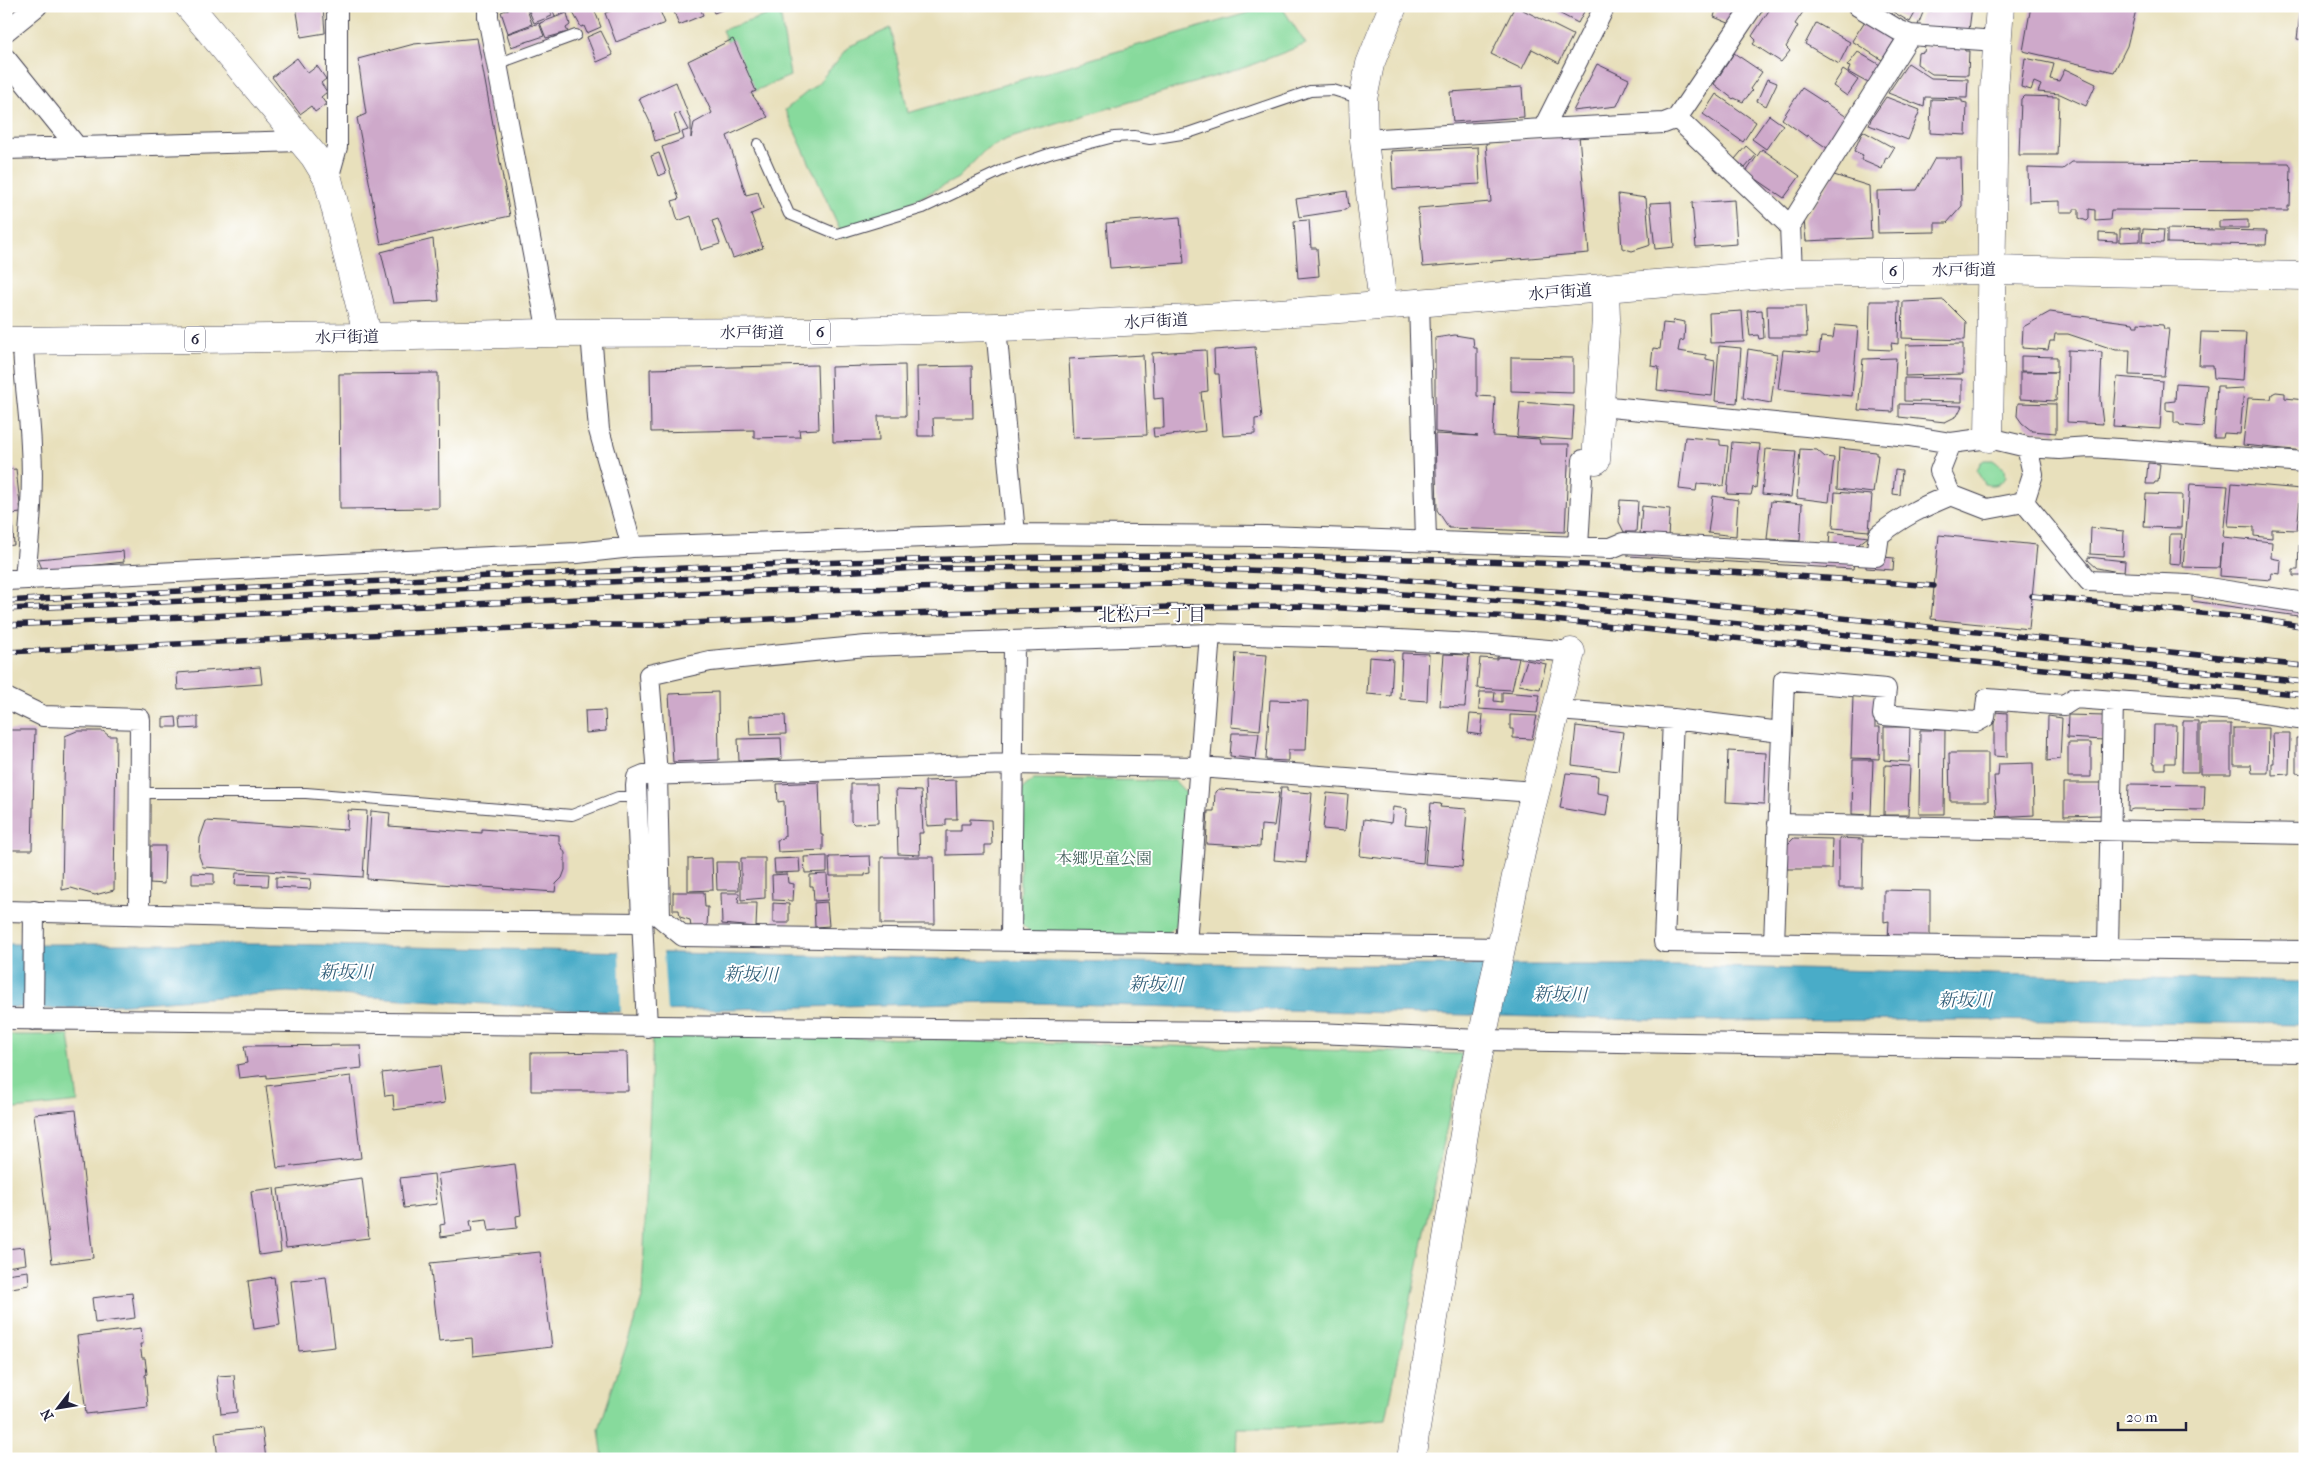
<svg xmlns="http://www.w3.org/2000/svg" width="2311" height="1465" viewBox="0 0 2311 1465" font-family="'IM FELL French Canon','Noto Serif JP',serif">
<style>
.green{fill:#87da9c;stroke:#547e6c}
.water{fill:#49acc8;stroke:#366782}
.pier{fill:#e8e0bc}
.building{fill:#cea9ca}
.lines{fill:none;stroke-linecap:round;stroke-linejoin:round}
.lane-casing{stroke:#403e4e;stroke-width:12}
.street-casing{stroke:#403e4e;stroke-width:22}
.secondary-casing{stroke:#403e4e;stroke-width:29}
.highway-casing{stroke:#403e4e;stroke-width:29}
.lane{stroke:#fff;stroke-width:10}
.street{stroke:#fff;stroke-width:20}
.secondary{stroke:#fff;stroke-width:28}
.highway{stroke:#fff;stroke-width:28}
.rail-casing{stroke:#22223b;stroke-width:5.5}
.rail{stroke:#fff;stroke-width:4;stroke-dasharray:11;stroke-linecap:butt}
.labels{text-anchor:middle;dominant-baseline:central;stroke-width:4;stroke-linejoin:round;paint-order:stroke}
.shield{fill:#fff;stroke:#646476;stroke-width:1}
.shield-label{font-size:15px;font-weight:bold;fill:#22223b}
.street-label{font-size:16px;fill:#22223b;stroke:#fff}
.park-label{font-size:16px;fill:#45625d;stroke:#fff}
.neighbourhood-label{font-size:18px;fill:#22223b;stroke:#fff}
.water-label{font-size:18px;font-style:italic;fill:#34607a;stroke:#fff}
</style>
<rect width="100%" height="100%" fill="#fff"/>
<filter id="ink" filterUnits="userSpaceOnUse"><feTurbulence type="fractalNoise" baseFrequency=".02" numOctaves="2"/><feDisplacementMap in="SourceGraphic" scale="10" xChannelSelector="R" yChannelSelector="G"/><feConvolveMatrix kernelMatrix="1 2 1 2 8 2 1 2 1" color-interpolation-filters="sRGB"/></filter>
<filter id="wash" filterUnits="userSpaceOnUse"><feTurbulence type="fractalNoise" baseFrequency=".0096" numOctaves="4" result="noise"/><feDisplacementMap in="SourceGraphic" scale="20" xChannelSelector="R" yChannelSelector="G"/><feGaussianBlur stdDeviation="1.12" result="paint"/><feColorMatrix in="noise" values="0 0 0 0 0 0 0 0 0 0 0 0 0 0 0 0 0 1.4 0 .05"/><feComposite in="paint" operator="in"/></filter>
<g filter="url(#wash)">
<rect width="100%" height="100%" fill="#e8e0bc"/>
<path class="green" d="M1271 6H1281L1306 44 1246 67 1007 139 984 151 958 178 844 238 785 110 818 83 850 46 891 28 908 113Z
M780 11 790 76 750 93 722 30Z
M1984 460H1993L2005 469 2006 477C1999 486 1994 486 1984 484L1977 471 1980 463Z
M1034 779 1175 781 1188 795 1178 924 1162 938 1033 935 1019 921 1022 789Z
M653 1032 1462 1054 1386 1419 1286 1428H1237L1236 1459H603L599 1429 642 1298Z
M6 1035H69L78 1102 6 1110Z"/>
<path class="water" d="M6 944H277L985 960 1334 965H1641L2305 982V1024L1966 1020 1681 1021 994 1002 617 1012 288 992 59 1009 6 1007Z"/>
<path class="pier" d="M619 950 663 951 667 1013 621 1014Z"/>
<g id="blocks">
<path class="building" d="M296 6H323L325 33 301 37Z
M516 6H526L532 24 508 33 501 12Z
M527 6H549L552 16 534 23Z
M551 6H573L574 9 555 16Z
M584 6H593L601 27 587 33 584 26 581 27 572 11Z
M623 6H658L665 23 616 42 605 13Z
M672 6H699L703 15 679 25Z
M711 6H732L714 13Z
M1515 6 1573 35 1559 63 1532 49 1522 69 1491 54Z
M1545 6H1587L1578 23Z
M1717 6H1737L1731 24 1714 17Z
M1772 6H1807L1795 24 1798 26 1786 47 1790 51 1781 62 1753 44 1756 40 1752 36Z
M1883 6H1919L1910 22Z
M1933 6H1972L1969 30 1966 31 1918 25 1924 10 1932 11Z
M2031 6H2137L2127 46 2114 72 2023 51Z
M2301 6H2305V40L2297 39Z
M567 13 570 25 566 28 568 32 546 38 540 23Z
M1865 21 1895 39 1882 60 1852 41Z
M539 23 544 36 511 47 507 34Z
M1816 23 1850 42 1839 64 1805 44Z
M601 31 613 55 597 62 587 37Z
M477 38 510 216 381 244 357 118 366 114 358 59 414 44Z
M733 39 756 91 751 93 768 117 727 136 746 195 758 192 763 209 751 214 763 248 733 258 718 219 712 221 720 244 701 250 691 216 678 221 672 201 679 199 662 147 684 139 682 132 688 130 679 113 674 115 680 133 655 141 650 122 639 99 676 82 691 122V138L694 123 712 113 688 61Z
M1925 46 1964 48 1965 51H1969L1968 75 1932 74 1917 64 1918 53 1924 52Z
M1858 52 1880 65 1870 82H1866L1848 72 1850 67 1847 66Z
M1734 53 1762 72 1750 89 1752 91 1743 102 1734 98 1733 99 1714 84Z
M297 58 308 73 317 66 326 79 321 83 327 92 321 97 326 104 315 112 311 106 300 114 272 77Z
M2025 58 2054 64 2050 79 2059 81 2065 69 2096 84 2086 106 2060 94 2038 92 2041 85 2034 82 2031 90 2021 87Z
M1908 63 1931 78 1968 79 1967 98 1925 97 1924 107 1888 93Z
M1597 64 1629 79 1617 106 1573 111Z
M1843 70 1858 80 1847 96 1833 86Z
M1767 79 1777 83 1766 106 1757 101Z
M1522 87 1524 117 1453 122 1450 92Z
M1802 88 1847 117 1827 148 1808 135 1807 137 1782 119Z
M1716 94 1756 122 1743 142 1703 114Z
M2024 96 2059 97 2057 155H2019L2021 99Z
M1886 97 1920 110 1908 140 1869 125 1871 119Z
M1931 99 1962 100V102L1967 103 1966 135 1930 133Z
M1769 115 1783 125 1766 149 1752 139Z
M1863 131 1894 148 1888 158 1886 157 1882 169 1861 160 1863 155 1854 151Z
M1579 135 1589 253 1423 267 1418 208 1491 202 1486 143Z
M1746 146 1756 155 1745 168 1735 159Z
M1478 147 1480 184 1393 189 1391 151Z
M1762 149 1800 176 1784 198 1746 172Z
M659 153 666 173 658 176 651 156Z
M1935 158H1961L1962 206 1947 223H1935V232L1878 233 1877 191 1917 190Z
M2072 162 2289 163 2291 167 2290 206H2288V211L2111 210 2110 220 2095 221V210L2089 209V219L2087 221 2079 218V209H2074V212H2060V201L2029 202 2028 168 2063 169Z
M1834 175 1869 186 1871 238 1806 241 1804 220Z
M1347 191 1349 207 1345 210 1299 217 1296 199Z
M1618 194 1646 198 1650 245 1648 246 1632 251 1622 248Z
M1734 200 1737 244 1696 247 1692 203Z
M1671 202 1674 247 1655 249 1650 203Z
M1180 217 1184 263 1110 268 1106 223Z
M1309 220 1311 248H1317L1319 276 1298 278 1294 221Z
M2248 220V228H2219V221Z
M2140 228V241L2120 242V229Z
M2143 229 2164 230 2163 243 2142 242Z
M2167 229 2267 231 2266 245 2167 243Z
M2099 233 2117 234V242L2099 241Z
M433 239 439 301 393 303 381 252Z
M1944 300 1966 322 1965 340 1902 338 1903 302Z
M1870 301H1899L1898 344 1891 343 1892 350 1869 349Z
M1767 306H1805L1807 337H1768Z
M1762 310 1764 338 1759 339 1758 335 1750 336 1747 311Z
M1742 311 1744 342 1710 343 1709 313Z
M2050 312 2133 323 2134 326H2138V323L2163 325 2164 329H2169L2164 376 2129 375 2130 350H2116L2068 334H2055L2054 341H2050L2048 350 2022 348 2023 327Z
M1674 320 1685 322 1684 340 1680 341 1678 351 1706 355V359L1715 361 1712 396 1657 390 1659 367 1651 366 1653 348 1660 349 1663 323 1673 324Z
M1835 325 1858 327 1852 396 1778 389 1783 350 1819 353 1821 337 1833 338Z
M2201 332 2246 333 2243 380 2214 378 2213 365H2199Z
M1455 335 1473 338 1474 348H1477V396L1495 397 1493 436 1539 439 1540 444H1569L1565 532 1449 528 1437 510 1435 434 1478 436 1435 432V338Z
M1963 344V374L1905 376 1906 345Z
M1719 346 1741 348 1737 403 1715 401Z
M1255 347 1262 418 1255 419V434L1223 436 1219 374H1215L1214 350Z
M1748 349 1777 354 1771 403 1743 398Z
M1206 350 1208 391 1201 392 1205 431 1154 437 1153 428H1164L1163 398 1154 399 1152 353Z
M2068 350 2102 352 2100 399 2103 424 2067 422Z
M1143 355 1147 435 1073 438 1069 359Z
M2021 356 2057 357V372L2021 371Z
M1511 357 1573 358V393L1511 391Z
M1896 358 1893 412 1858 410 1863 359Z
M817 365 819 429 799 430 800 437 754 438V430L651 432 650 369Z
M905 365 906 416H878L879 441 833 442 831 367Z
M972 366 973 418H933L934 436H918L917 367Z
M2020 372H2057L2056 401 2020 399Z
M438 373 439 508 340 509 339 374Z
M2117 377 2163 381 2160 429 2113 426Z
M1904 378 1962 379V402L1904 401Z
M2176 383 2207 385 2203 427 2180 425 2179 423H2174V411L2166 410V402L2175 401Z
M2217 386H2223V389L2244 388 2240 434 2224 433 2223 438H2214Z
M2276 392 2285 393V398L2305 400 2304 451 2243 445 2248 398 2271 399 2272 394Z
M1520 402 1574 406 1572 440 1517 436Z
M2018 403 2056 404V433L2032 431 2022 423 2017 416Z
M1899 404 1962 406 1957 416 1945 422 1899 417Z
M1685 437 1720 440V445L1728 446 1724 486 1697 484 1696 491 1679 489Z
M1732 442 1760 444 1756 488 1753 487 1751 495 1727 494Z
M1839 448 1876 452V455H1878L1873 493 1837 489Z
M1766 449 1796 451 1791 497 1762 494Z
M1800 449 1817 450 1825 457 1834 458 1829 502 1797 498Z
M2148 463 2160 464 2158 482H2155L2154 484H2146Z
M16 469 21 513 12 514 14 545 6 546V470Z
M1895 470 1902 471 1900 495 1893 494Z
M2232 483 2301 489 2297 530 2272 529V538L2254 536V527L2228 526Z
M2190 484 2228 486 2223 537 2272 542 2271 558 2281 560 2280 574 2272 573 2271 580 2220 576 2222 543 2220 568 2183 567Z
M1835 492 1872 495 1869 531 1833 528Z
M2146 494 2182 495 2181 528 2144 527Z
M1713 496 1738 500 1736 536 1708 533Z
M1620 500 1638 501 1636 532H1624L1619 522Z
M1771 501 1802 504 1800 541 1767 539Z
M1642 506 1670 509 1668 536 1640 534Z
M2091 528 2124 531 2123 556 2090 554Z
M1830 532 1868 537 1855 547 1829 545Z
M2170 534H2182L2180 565 2169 564Z
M1939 535 2037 545 2029 629 1931 619Z
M2299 545H2305V576H2293V570H2298Z
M123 551 124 562 43 571 38 559Z
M1628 551 1854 562 1853 569 1628 556Z
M1883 557 1894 558 1893 570 1866 568V561Z
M2088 557 2125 561 2124 573 2097 568 2088 560Z
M2192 596 2305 612V617L2192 601Z
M1236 653 1267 655 1260 730 1231 727Z
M1402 653 1429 654 1427 701 1400 699Z
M1444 654 1469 655 1465 707 1440 706Z
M1369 657 1393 659 1391 696 1367 694Z
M1497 657 1519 658 1512 690 1477 688 1480 658 1497 659Z
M1527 660 1546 664 1540 689 1519 685Z
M260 667 262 684 178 690 177 673Z
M718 692 719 760 673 762 669 694Z
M1480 692H1495L1494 701 1502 702V692L1540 695 1537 713 1479 709Z
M1853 696 1875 697V727H1880L1879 759 1851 758Z
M1270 700 1308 701 1306 750H1288V761L1266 760Z
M605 710 606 731 586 733 585 711Z
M1994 712 2007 713V757L1994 756Z
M1470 714 1483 715 1481 735 1468 733Z
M785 715 786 734 750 735 749 716Z
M1510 715 1537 716 1532 739 1513 738V729H1510Z
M2068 715 2105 716 2104 740 2067 738Z
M2048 716 2062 718 2060 759 2047 761Z
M176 717 177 727H163V718Z
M180 717H198V728L181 729Z
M2183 721H2198V772H2182Z
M2200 724H2231V774H2200Z
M2154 725H2176L2175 763H2165V769H2155V763H2153Z
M1576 726 1623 732 1618 771 1572 765Z
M1884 727H1910L1909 762 1884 760Z
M2234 728H2269L2268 773H2252L2251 765H2234Z
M6 730H35L32 850H6Z
M1920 730H1945L1944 814H1919Z
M77 731H103L109 736H116L114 890 95 895 71 888 62 890 65 736Z
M1232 733H1259L1256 759 1230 756Z
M2273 733H2290L2289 774 2272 775V763H2274Z
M781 738 782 759 739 761 738 739Z
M2296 738H2305V774L2296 773Z
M2068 743H2091V777H2068Z
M1728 751 1766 753 1764 804 1726 802Z
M1949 753H1988V801H1950Z
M1853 760H1873L1871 815 1852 814Z
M2033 763 2034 815 1997 817 1994 776H1998L1999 764Z
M1885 765 1910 766 1908 815H1884Z
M1566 773 1598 776 1597 793 1609 795 1606 816 1560 808Z
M956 780 957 819H946V825L927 826 925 781Z
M819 782 821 835H823V850L778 852 777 840 783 839V836H785L784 801 778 802 777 784Z
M2064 783H2102V815L2064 816Z
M851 784H877L878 823 854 824 851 821Z
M2129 784 2205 785 2204 810 2133 809 2128 811Z
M1281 787H1287V791L1312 793 1306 863 1274 860Z
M1218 789 1279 793 1274 826 1261 825 1260 847 1206 844 1208 811H1214L1215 792Z
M896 790 921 791 923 833H919L920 855 898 854Z
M1327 793 1348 795 1345 831 1323 829Z
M1431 803 1441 804 1440 807 1467 809 1462 867 1425 864Z
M1393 807 1407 809 1405 825 1426 827 1423 863 1360 856 1364 819 1391 823Z
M348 810 367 811 363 877 203 867 199 856 200 838 206 821 347 830Z
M371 811 390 813 389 826 482 833V829L559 835V842L565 853V870L562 878 556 884 555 892 367 879Z
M970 819 991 820 992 845H985V854L946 855V831H961V824H970Z
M1794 838 1832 839 1831 869H1787V845Z
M1839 838 1863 839 1862 888H1839Z
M150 846H165L164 884 150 883Z
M827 856V872L805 873 804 857Z
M870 856 871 873 865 874V876H830L829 857Z
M881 857H934L935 924H881Z
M712 858 713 890 688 891V859Z
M741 858H765V898L741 900Z
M799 858 800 872 775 873 774 859Z
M716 862H738L739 890H717Z
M192 873 214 874V884H192Z
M236 873 269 874 268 886 235 885Z
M787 874 788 883 794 884 793 901 773 900 772 875Z
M827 874 828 900 814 901 813 886H810V875Z
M276 877 311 879 310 889 276 887Z
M1884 890 1930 891V938L1888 939 1889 921 1884 922Z
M673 892H704L705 907H708L707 927H691L690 920 680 917 679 910H673Z
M721 893H739L738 903H757L756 927 722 924Z
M827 902 829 926 815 927 814 903Z
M773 903 789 904V923H773Z
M360 1045 362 1068 267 1078V1075L239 1078 237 1065 247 1063 244 1046Z
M627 1052 628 1091H531V1053Z
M440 1066 445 1103 394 1110 393 1095 385 1096 382 1073Z
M351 1076 361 1158 277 1168 266 1086Z
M76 1110 93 1258 52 1263 34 1114Z
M515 1164 521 1215 516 1216 517 1228 489 1231 487 1219 470 1221 472 1232 441 1237 440 1225 445 1224 438 1174Z
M434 1174 437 1204 404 1208 400 1178Z
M362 1178 369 1238 286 1248 278 1189Z
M274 1188 281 1252 259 1255 251 1191Z
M24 1247 26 1264 6 1267V1249Z
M540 1252 552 1347 473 1356 472 1338 439 1341 430 1263Z
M28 1271 29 1285 6 1289V1274Z
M274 1277 280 1325 254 1329 248 1281Z
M326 1277 335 1347 299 1351 291 1281Z
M132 1293 135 1318 95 1323 92 1298Z
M141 1328 143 1344H140L142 1358H145L147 1374 145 1375 148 1407 86 1414 77 1336Z
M234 1375 237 1412 221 1414 217 1376Z
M262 1428 266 1459H218L215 1433Z
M152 1454V1459H121V1458Z"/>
</g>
</g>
<g filter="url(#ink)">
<use href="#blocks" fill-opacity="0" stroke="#403e4e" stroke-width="1"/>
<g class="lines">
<g class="lane-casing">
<path id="lane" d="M497 64 576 35
M758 144 789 214 837 234 923 208 1005 169 1052 153 1114 137 1134 136 1150 139 1188 133 1310 91 1333 90 1362 99
M141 793H306L572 815 618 797H636"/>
</g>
<g class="street-casing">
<path id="street" d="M488 6V17L497 64 548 333
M6 31 37 6
M1910 35 1997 41
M6 59 77 147
M1677 118 1790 226 1910 35 1898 30 1858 6
M1543 129 1664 123 1677 118 1753 6
M1364 140 1543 129 1605 6
M6 149 301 141
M328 179 337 147V6
M1790 226 1792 273
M1419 302 1426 540
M996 327 1015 534
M591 333 599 430 632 547 1015 534 1266 536 1611 548 1623 543 1876 556 1879 535C1903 516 1922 507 1951 495
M23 340C23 376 30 411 31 447 34 491 29 535 25 578
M1600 406 1909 436 1951 443
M2027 447 2033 474 2024 502 1987 509 1951 495 1940 471 1951 443 1989 438 2027 447 2059 449 2090 447 2305 462
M2024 502 2089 581 2189 585 2305 603
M1578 547 1583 460H1596
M6 580 577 553 632 547
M6 698 43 716 140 719 139 914
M1558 710 1673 719 1781 732
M1673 719 1664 942 2305 951
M1778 824 2305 834
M6 911 395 921 641 923
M1011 940 1014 642
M1774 943 1784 680 1886 689 1883 715 1976 722 1985 717 1987 699 2064 705 2075 698 2236 710 2305 720
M1186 944 1210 634
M2108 947 2113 701
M1501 948 683 936 660 917 657 774 649 675 710 661 866 646 1210 634 1361 638 1492 645 1571 652
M6 1019 1316 1033 1481 1040 2305 1052
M33 1020 34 911
M647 1027 636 786 637 778 644 775 1012 764 1199 767 1534 792"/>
</g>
<g class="secondary-casing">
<path id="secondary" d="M189 6 314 156 328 179 368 337
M1383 305 1364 140 1363 99 1370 64 1393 6
M1989 438 1994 90 2000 6
M1596 460 1606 319 1605 289
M1411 1459 1471 1091 1527 824 1571 652"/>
</g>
<g class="highway-casing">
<path id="highway" d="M6 341 368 337 548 333 804 332 1035 326 1191 319 1354 308 1792 273 1993 270 2305 276"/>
</g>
<use href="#lane" class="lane"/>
<use href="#street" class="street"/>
<use href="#secondary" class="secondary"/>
<use href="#highway" class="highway"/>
<g class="rail-casing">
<path id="rail" d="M2032 596 2260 619 2305 627
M6 601C200 589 393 580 587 572 781 564 975 556 1169 556 1424 556 1680 566 1934 586
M6 609 921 568 1169 567 1301 572 1658 599 2305 666
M6 625 757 591 1170 583 1299 587 1535 603 2305 682
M6 652 582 625H651L828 616 1171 607 1302 606 1533 618 2305 695"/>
</g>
<use href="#rail" class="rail"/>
</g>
</g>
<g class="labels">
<g class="shield">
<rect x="1883" y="258.5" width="20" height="25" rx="4"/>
<rect x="810" y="319.5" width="20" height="25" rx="4"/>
<rect x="185" y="326.5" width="20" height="25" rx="4"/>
</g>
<g class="shield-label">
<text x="1893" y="271">6</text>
<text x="820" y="332">6</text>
<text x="195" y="339">6</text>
</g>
<g class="street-label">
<text transform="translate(1964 270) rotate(-1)">水戸街道</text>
<text transform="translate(1560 292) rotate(-4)">水戸街道</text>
<text transform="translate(1156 321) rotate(-3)">水戸街道</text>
<text x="752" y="332">水戸街道</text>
<text transform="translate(347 337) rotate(-1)">水戸街道</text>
</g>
<g class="park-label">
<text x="1104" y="858">本郷児童公園</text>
</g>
<g class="neighbourhood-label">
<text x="1152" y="615">北松戸一丁目</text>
</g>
<g class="water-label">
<text x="346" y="972">新坂川</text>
<text transform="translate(751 975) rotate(1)">新坂川</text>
<text transform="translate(1156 985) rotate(1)">新坂川</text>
<text transform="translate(1560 995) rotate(1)">新坂川</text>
<text x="1965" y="1000">新坂川</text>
</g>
</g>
<rect width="2311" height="1465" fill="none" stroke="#fff" stroke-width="25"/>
<g transform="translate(58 1408) rotate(239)" stroke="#ffffff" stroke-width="4" paint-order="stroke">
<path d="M0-4L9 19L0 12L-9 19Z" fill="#22223b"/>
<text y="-8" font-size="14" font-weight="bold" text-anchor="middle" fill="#22223b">N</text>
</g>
<path d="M2118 1422v8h68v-8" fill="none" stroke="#22223b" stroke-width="2.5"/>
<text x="2126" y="1422" font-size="15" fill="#22223b" stroke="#ffffff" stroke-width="4" paint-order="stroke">20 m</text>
</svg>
